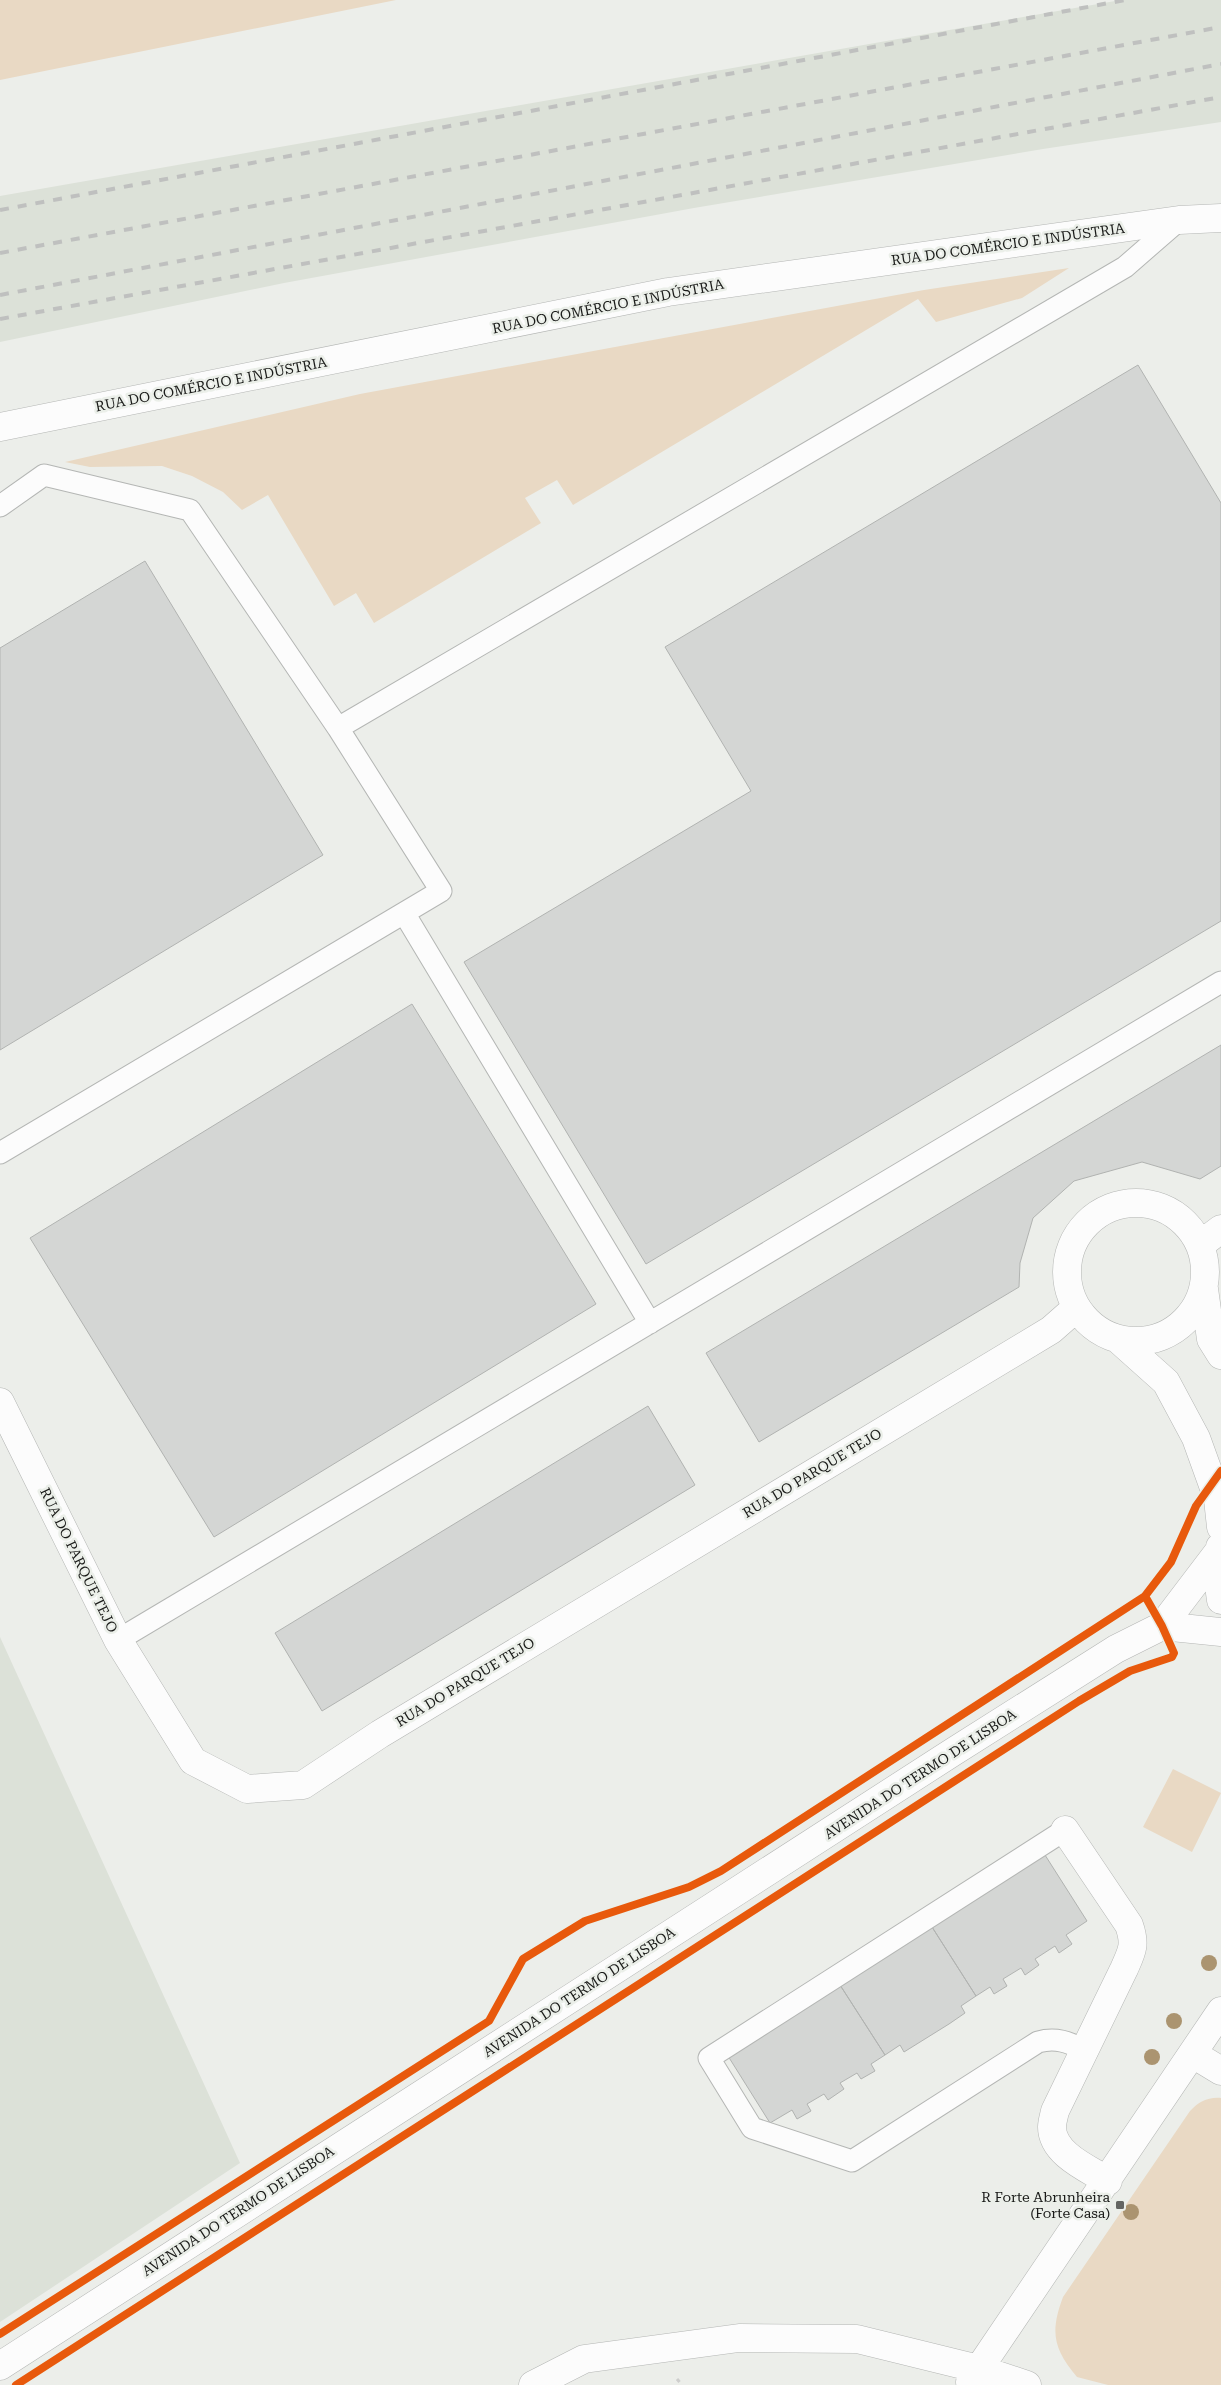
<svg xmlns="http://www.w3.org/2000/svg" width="1221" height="2385" viewBox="0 0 1221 2385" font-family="'Roboto Serif',serif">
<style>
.built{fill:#dce1d8}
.green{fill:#e9d9c4}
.building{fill:#d4d6d4;stroke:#b1b3b1}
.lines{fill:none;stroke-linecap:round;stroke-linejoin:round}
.service-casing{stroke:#b4b6b4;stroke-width:23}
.minor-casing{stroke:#b4b6b4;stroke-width:29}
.primary-casing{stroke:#b4b6b4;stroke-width:29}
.path{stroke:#cececd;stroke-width:3;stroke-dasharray:4 4;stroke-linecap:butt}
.service{stroke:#fcfcfc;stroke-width:21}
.minor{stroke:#fcfcfc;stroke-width:28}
.primary{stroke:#fcfcfc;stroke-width:28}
.rail{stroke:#bfc0bf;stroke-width:4;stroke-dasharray:9 9;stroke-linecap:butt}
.cycleway-casing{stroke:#ebefe9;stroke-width:11}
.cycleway{stroke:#e8590c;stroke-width:8}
.tree{fill:#ab9470}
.poi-dot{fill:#646562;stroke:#ebefe9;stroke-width:2}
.labels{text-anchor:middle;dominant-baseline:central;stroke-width:5;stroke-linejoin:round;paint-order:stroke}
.street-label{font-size:14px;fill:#1a1b19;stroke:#ebefe9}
.poi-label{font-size:14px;fill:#1a1b19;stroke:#ebefe9;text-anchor:end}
</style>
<rect width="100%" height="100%" fill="#eceeea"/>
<path class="built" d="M1121 0H1221V122L1043 149 694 208 284 283 0 342V196Z
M0 1637 240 2163 0 2322Z"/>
<path class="green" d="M0 0H396L0 80Z
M1069 268 1022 298 936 322 918 299 573 505 557 480 525 498 541 523 374 623 356 593 334 606 268 495 242 510 223 492 192 476 162 466 90 467 65 462 360 394 924 290Z
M1173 1769 1221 1793 1192 1852 1143 1827Z
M1221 2098V2385H1108L1077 2377C1053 2348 1050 2332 1063 2297L1190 2111C1199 2102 1207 2097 1221 2098Z"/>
<path class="building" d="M1138 365 1221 503V921L646 1264 464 962 751 791 665 647Z
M145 561 323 855 0 1050V648Z
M412 1004 596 1304 214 1537 30 1238Z
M1221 1045V1166L1200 1179 1142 1162 1074 1181 1033 1218 1020 1263 1019 1287 759 1442 706 1353Z
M648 1406 695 1485 322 1711 275 1633Z
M1045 1855 1087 1921 1066 1935 1072 1944 1059 1953 1055 1946 1035 1959 1039 1965 1025 1975 1021 1968 1003 1979 1007 1986 994 1994 990 1987 976 1996 932 1927Z
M932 1927 976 1996 961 2006 965 2013 949 2024 904 2052 900 2045 885 2055 840 1985Z
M840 1985 885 2055 871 2064 875 2071 861 2079 857 2073 840 2083 844 2089 828 2100 824 2094 807 2104 811 2111 797 2119 792 2110 770 2123 728 2056Z"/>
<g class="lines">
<g class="service-casing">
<path id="service" d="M0 506 44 475 190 510 338 728 441 891 0 1153
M338 728 1125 267 1179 220
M404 913 650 1323
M118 1640 1221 982
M1065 1830 709 2058 752 2128 852 2161 1038 2042C1056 2037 1068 2042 1085 2050"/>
</g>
<g class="minor-casing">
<path id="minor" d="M0 427 668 292 1179 220 1221 218
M1067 1272a69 69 0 1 1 138 0a69 69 0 1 1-138 0Z
M1200 1245 1221 1229
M1204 1289 1211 1339 1221 1355
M1119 1340 1166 1382 1196 1438 1218 1499 1221 1527
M0 1402 118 1640 193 1761 247 1789 303 1785 380 1734 1051 1330 1076 1308
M1065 1830 1129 1925C1136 1945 1132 1951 1124 1969L1055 2111C1054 2116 1052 2122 1052 2127 1052 2154 1089 2169 1108 2181
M1193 2054 1221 2071
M970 2382 1221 2011
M533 2385 584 2359 739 2338 857 2339 979 2369 1027 2385"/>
</g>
<g class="primary-casing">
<path id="primary" d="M1220 1547 1217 1571 1221 1600
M1162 1626 1221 1632
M0 2366 953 1752 1116 1649 1162 1626 1219 1551"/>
</g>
<path class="path" d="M677 2379 682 2385"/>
<use href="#service" class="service"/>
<use href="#minor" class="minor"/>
<use href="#primary" class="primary"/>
<path class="rail" d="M0 210 1125 0
M0 253 1221 27
M0 295 1221 64
M0 319 1221 97"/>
<g class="cycleway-casing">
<path id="cycleway" d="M1145 1596 1171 1562 1196 1506 1221 1471
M0 2334 489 2021 523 1959 585 1921 689 1887 721 1871 1145 1596 1162 1626 1174 1653 1172 1657 1130 1671 1079 1701 16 2385"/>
</g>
<use href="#cycleway" class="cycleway"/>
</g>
<g class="tree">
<circle cx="1209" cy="1963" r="8"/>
<circle cx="1174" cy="2021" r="8"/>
<circle cx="1152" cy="2057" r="8"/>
<circle cx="1131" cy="2212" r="8"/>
</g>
<rect class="poi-dot" x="1115" y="2200" width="10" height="10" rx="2.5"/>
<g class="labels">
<g class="street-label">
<text transform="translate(1008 244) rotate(-8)">RUA DO COMÉRCIO E INDÚSTRIA</text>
<text transform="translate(608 306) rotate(-11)">RUA DO COMÉRCIO E INDÚSTRIA</text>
<text transform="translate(211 384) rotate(-11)">RUA DO COMÉRCIO E INDÚSTRIA</text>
<text transform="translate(812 1473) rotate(-31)">RUA DO PARQUE TEJO</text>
<text transform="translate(79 1560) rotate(64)">RUA DO PARQUE TEJO</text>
<text transform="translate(465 1682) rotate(-31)">RUA DO PARQUE TEJO</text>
<text transform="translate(920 1774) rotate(-33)">AVENIDA DO TERMO DE LISBOA</text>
<text transform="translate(579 1992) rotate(-33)">AVENIDA DO TERMO DE LISBOA</text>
<text transform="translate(238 2211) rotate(-33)">AVENIDA DO TERMO DE LISBOA</text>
</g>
<g class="poi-label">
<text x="1110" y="2197">R Forte Abrunheira<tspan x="1110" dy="16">(Forte Casa)</tspan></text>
</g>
</g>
</svg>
